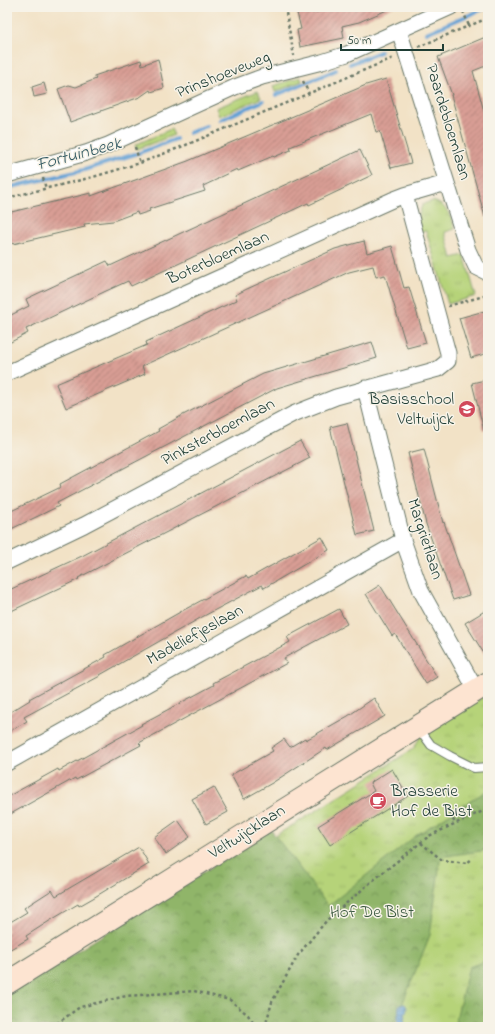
<svg xmlns="http://www.w3.org/2000/svg" width="495" height="1034" viewBox="0 0 495 1034" font-family="'Indie Flower',sans-serif">
<style>
.grass{fill:url(#grass-tufts);stroke:#6a8856}
.forest{fill:url(#forest-crowns);stroke:#58794e}
.water{fill:url(#water-rules);stroke:#426f84}
.lines{fill:none;stroke-linecap:round;stroke-linejoin:round}
.stream{stroke:#64a1d5;stroke-width:4}
.building{fill:url(#building-hatch)}
.lane-casing{stroke:#697767;stroke-width:10}
.street-casing{stroke:#697767;stroke-width:17}
.secondary-casing{stroke:#697767;stroke-width:24}
.path{stroke:#697767;stroke-width:2.5;stroke-dasharray:3 3;stroke-linecap:butt}
.lane{stroke:#fff;stroke-width:8}
.street{stroke:#fff;stroke-width:15}
.secondary{stroke:#fde4d1;stroke-width:22}
.labels{text-anchor:middle;dominant-baseline:central;stroke-width:3;stroke-linejoin:round;paint-order:stroke}
.street-label{font-size:17px;fill:#1f3d34;stroke:#f7f3e8}
.poi-label{font-size:17px;fill:#1f3d34;stroke:#f7f3e8;text-anchor:end}
.park-label{font-size:17px;fill:#3d5b42;stroke:#f7f3e8}
.water-label{font-size:18px;font-style:italic;fill:#345b64;stroke:#f7f3e8}
</style>
<defs>
<pattern id="grass-tufts" width="24" height="20" patternUnits="userSpaceOnUse"><rect width="24" height="20" fill="#b6d379"/><path d="M3 7l-1-3M5 7V3M7 7l1-3M15 17l-1-3M17 17v-4M19 17l1-3" fill="none" stroke="#9cb669"/></pattern>
<pattern id="forest-crowns" width="20" height="18" patternUnits="userSpaceOnUse"><rect width="20" height="18" fill="#90b569"/><path d="M2 6a3 3 0 1 1 6 0M12 15a3 3 0 1 1 6 0" fill="none" stroke="#759457"/></pattern>
<pattern id="water-rules" width="6" height="5" patternUnits="userSpaceOnUse"><rect width="6" height="5" fill="#64a1d5"/><path d="M0 2.5h6" fill="none" stroke="#5284ae"/></pattern>
<pattern id="building-hatch" width="6" height="6" patternUnits="userSpaceOnUse"><rect width="6" height="6" fill="#d99e94"/><path d="M-1 1l2-2M0 6l6-6M5 7l2-2" fill="none" stroke="#af827a"/></pattern>
</defs>
<rect width="100%" height="100%" fill="#f7f3e8"/>
<filter id="ink" filterUnits="userSpaceOnUse"><feTurbulence type="fractalNoise" baseFrequency=".025" numOctaves="2"/><feDisplacementMap in="SourceGraphic" scale="8" xChannelSelector="R" yChannelSelector="G"/><feConvolveMatrix kernelMatrix="1 2 1 2 8 2 1 2 1" color-interpolation-filters="sRGB"/></filter>
<filter id="wash" filterUnits="userSpaceOnUse"><feTurbulence type="fractalNoise" baseFrequency=".012" numOctaves="4" result="noise"/><feDisplacementMap in="SourceGraphic" scale="16" xChannelSelector="R" yChannelSelector="G"/><feGaussianBlur stdDeviation="0.9" result="paint"/><feColorMatrix in="noise" values="0 0 0 0 0 0 0 0 0 0 0 0 0 0 0 0 0 1.4 0 .05"/><feComposite in="paint" operator="in"/></filter>
<g filter="url(#wash)">
<rect width="100%" height="100%" fill="#f2e2c6"/>
<path class="grass" d="M300 77 302 81 275 92 273 86Z
M258 91 261 98 219 116 216 108Z
M171 129 174 135 137 149 135 145Z
M433 201C447 205 451 216 455 229L445 232 452 258 464 255 476 296 448 304 426 231 420 232C418 223 418 213 423 204Z
M488 694V1027H7L124 927 303 819 413 749 422 734Z"/>
<path class="forest" d="M488 790V850L445 856 440 861 430 935 393 1027H7V995L271 830 328 906 418 834Z
M488 960V1027H454L469 967Z"/>
<path class="water" d="M405 1004 407 1008 404 1020 406 1027H397L399 1005Z"/>
<g class="lines">
<path class="stream" d="M467 16 488 7
M426 33 464 17
M350 64 380 52
M306 83 336 70
M276 95 303 84
M220 120 263 101
M189 133 206 126
M139 153 176 139
M7 188 84 170 135 154"/>
</g>
<g id="blocks">
<path class="building" d="M344 7H394L359 22 342 26 344 38 300 47 297 30 301 29 297 13 310 10H312V13Z
M488 36V65L473 71 488 126V216L485 217 451 95H452L438 57Z
M158 59 164 88 151 92 150 90 140 97 70 122 58 89 69 85 76 87 96 79 94 76 141 60 142 65Z
M386 79 411 163 391 168 380 131 376 132 371 114 290 147 291 150 274 157 273 156 238 171 237 169 218 178V179L203 186 205 191 149 209 150 211 138 215 137 212 113 221 84 224 85 227 13 244V243L7 244V213L91 193V196L188 161 366 85Z
M44 83 47 94 34 97 32 87Z
M360 150 372 175 309 205 308 203 131 286 128 281 106 291 26 329 28 333 7 344V317L29 306 26 299 107 261 110 266Z
M364 241 367 253 392 246 404 288 409 287 426 343 407 348 385 275 376 277 373 266 349 272 142 366 145 374 66 408 56 384 147 345 146 342 237 300 235 295 247 289 335 249Z
M488 310V353L471 358 459 318Z
M372 342 377 358 277 388 57 503 59 506 7 531V513L61 487 60 484 159 431 158 429 183 415 263 374Z
M485 380 488 391V430L484 431 472 383Z
M347 423 374 531 357 535 330 427Z
M300 441 310 458 78 578 79 579 7 613V591L82 556Z
M424 449 443 523 444 522 469 595 453 600 426 524 408 453Z
M322 537 329 550 264 588 262 585 202 617 100 675V676L24 717 27 721 7 733V714L30 700 29 699 106 657 105 655 182 611 246 576 248 579Z
M380 585 437 677 426 684 395 634 392 636 366 594Z
M339 609 347 624 284 658 287 663 139 743 141 745 76 780 75 778 7 816V797L58 769 59 771 142 725 141 724 214 685 213 683 290 642 287 637Z
M488 609V660L465 623Z
M374 698 385 716 327 750 326 748 272 783 244 799 231 775 273 751 271 748 284 739 290 747 305 738 306 740 348 716Z
M392 769 408 796 330 845 318 826 374 791 370 783Z
M214 787 228 812 206 824 192 799Z
M178 820 190 837 166 854 154 837Z
M139 847 149 864 93 898 79 906 78 904 51 920 26 936 28 939 7 951V924L27 912 24 908 52 890 56 896Z"/>
</g>
</g>
<g filter="url(#ink)">
<use href="#blocks" fill-opacity="0" stroke="#697767" stroke-width="1"/>
<g class="lines">
<g class="lane-casing">
<path id="lane" d="M418 727 431 745 450 756 474 768 488 767"/>
</g>
<g class="street-casing">
<path id="street" d="M399 31 403 43 468 250 476 267 488 273
M7 175 86 153 108 145 235 87 262 77 322 62 347 54 451 7
M7 373 392 200 405 195 446 183
M365 388 403 540 421 591 476 690
M7 562 84 525 293 414 336 397 438 369 448 361V353L405 195
M7 763 403 540"/>
</g>
<g class="secondary-casing">
<path id="secondary" d="M7 983 488 683"/>
</g>
<path class="path" d="M285 7 294 56
M463 11 469 26
M418 47 488 18
M303 81 309 94
M135 147 140 163
M43 178 46 189
M7 198 93 177 140 163 186 145 393 58
M448 306 484 296 488 288
M450 814 455 823
M421 843 442 860 467 863 472 859
M52 1027 80 1007 126 996 194 991 230 1000 248 1015 256 1027
M265 1027 272 1002 298 955 327 920 371 882 429 836 467 818 488 809"/>
<use href="#lane" class="lane"/>
<use href="#street" class="street"/>
<use href="#secondary" class="secondary"/>
</g>
</g>
<defs>
<g id="school-disc" transform="scale(0.9)"><circle r="9.5" fill="#d1495b" stroke="#f7f3e8"/><path d="M0-5L7-2L0 1L-7-2ZM-4 1L0 2.5L4 1V4Q0 6-4 4Z" fill="#fff"/></g>
<g id="cafe-disc" transform="scale(0.9)"><circle r="9.5" fill="#d1495b" stroke="#f7f3e8"/><path d="M-5.5-4.5H6V0H3Q3 3.5 0 3.5H-2.5Q-5.5 3.5-5.5 0ZM3-3.2v2h1.7v-2ZM-6 4.5H4V6H-6Z" fill="#fff"/></g>
</defs>
<g fill-rule="evenodd">
<use href="#school-disc" x="467" y="409"/>
<use href="#cafe-disc" x="378" y="801"/>
</g>
<g class="labels">
<g class="street-label">
<text transform="translate(223 75) rotate(-22)">Prinshoeveweg</text>
<text transform="translate(448 122) rotate(73)">Paardebloemlaan</text>
<text transform="translate(218 258) rotate(-24)">Boterbloemlaan</text>
<text transform="translate(218 432) rotate(-28)">Pinksterbloemlaan</text>
<text transform="translate(425 539) rotate(72)">Margrietlaan</text>
<text transform="translate(195 635) rotate(-29)">Madeliefjeslaan</text>
<text transform="translate(247 832) rotate(-32)">Veltwijcklaan</text>
</g>
<g class="poi-label">
<text x="454" y="399">Basisschool<tspan x="454" dy="20">Veltwijck</tspan></text>
<text x="391" y="791" text-anchor="start">Brasserie<tspan x="391" dy="20">Hof de Bist</tspan></text>
</g>
<g class="park-label">
<text x="372" y="912">Hof De Bist</text>
</g>
<g class="water-label">
<text transform="translate(79 155) rotate(-15)">Fortuinbeek</text>
</g>
</g>
<rect width="495" height="1034" fill="none" stroke="#f7f3e8" stroke-width="24"/>
<path d="M341 44v6h102v-6" fill="none" stroke="#1f3d34" stroke-width="2"/>
<text x="347" y="44" font-size="12" fill="#1f3d34" stroke="#f7f3e8" stroke-width="3" paint-order="stroke">50 m</text>
</svg>
